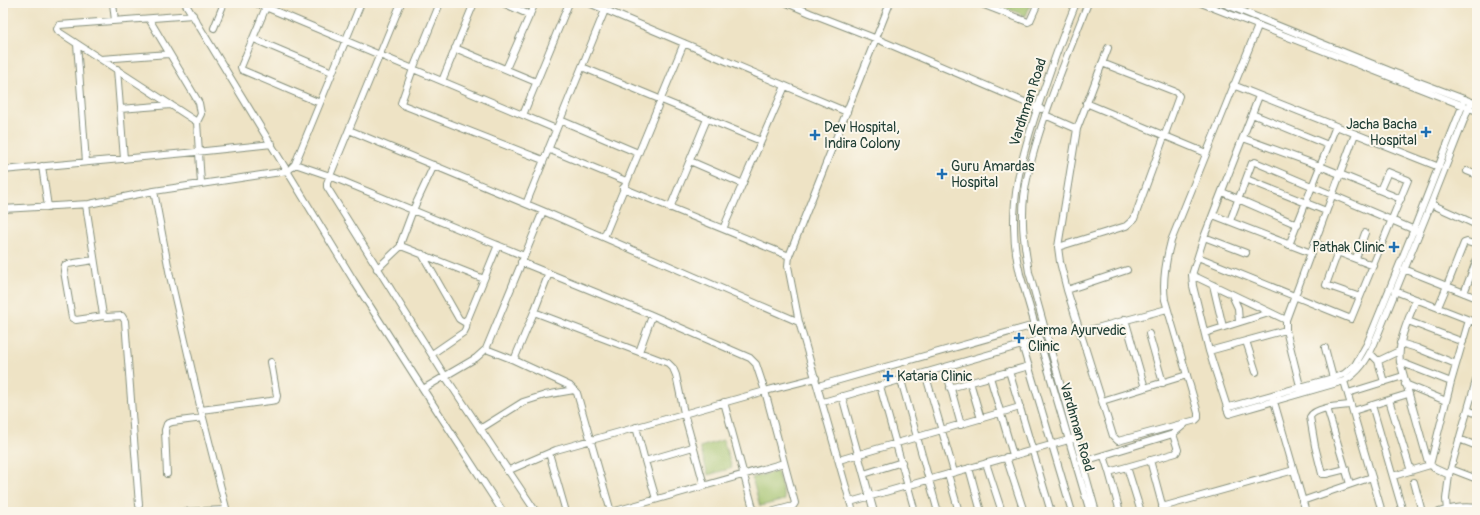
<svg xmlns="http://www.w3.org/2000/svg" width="1480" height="515" viewBox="0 0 1480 515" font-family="Pangolin,sans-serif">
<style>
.green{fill:#9fbf68;stroke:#5f7e4e}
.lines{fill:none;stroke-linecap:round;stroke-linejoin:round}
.minor-casing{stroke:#86907c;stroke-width:8}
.minor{stroke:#fff;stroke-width:6}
.poi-dot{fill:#1f6fb2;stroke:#fbf7ec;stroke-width:1.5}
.labels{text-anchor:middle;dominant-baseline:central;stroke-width:4;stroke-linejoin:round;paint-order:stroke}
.street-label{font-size:14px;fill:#1f3d34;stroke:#fbf7ec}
.poi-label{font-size:14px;fill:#1f3d34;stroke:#fbf7ec;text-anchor:start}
</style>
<rect width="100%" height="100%" fill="#fbf7ec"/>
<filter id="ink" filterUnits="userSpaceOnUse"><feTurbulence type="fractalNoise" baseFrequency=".025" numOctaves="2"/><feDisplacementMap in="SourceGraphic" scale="8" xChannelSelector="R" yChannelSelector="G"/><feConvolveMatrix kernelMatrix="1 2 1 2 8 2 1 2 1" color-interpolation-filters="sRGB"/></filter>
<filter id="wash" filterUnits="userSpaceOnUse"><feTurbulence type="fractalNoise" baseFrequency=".012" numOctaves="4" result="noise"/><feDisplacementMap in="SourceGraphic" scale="16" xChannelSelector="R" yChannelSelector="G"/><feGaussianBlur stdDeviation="0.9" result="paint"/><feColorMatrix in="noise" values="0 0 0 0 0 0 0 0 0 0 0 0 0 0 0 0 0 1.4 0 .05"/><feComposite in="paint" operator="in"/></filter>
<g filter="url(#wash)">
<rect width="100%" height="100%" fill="#eee3c5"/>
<path class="green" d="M993 3H1031L1026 16Z
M723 440 732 468 708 475 700 447Z
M777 471 785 500 760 506 752 478Z"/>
</g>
<g filter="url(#ink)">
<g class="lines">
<g class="minor-casing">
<path id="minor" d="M113 3 115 21
M185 3 354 281 423 389 503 512
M256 3 556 129
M401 3 327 183V187L445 376 536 512
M440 3 413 69 401 103 403 105 543 160
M503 3 530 15
M589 3 847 112
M787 3 810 13 877 39 1041 109
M979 3 1028 22 1030 21 1038 3
M1076 3C1064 32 1053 62 1043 92 1022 153 1004 210 1020 274L1090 512
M1088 3C1071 46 1053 90 1039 134 1031 161 1023 187 1023 215 1022 234 1026 253 1029 272L1096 512
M1201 3 1477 111
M1222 3 1395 73 1477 104
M266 7 241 67 242 70 320 103
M193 15 59 25 57 29 59 32 197 122 201 183
M149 19 199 103 201 114 197 122
M214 28 224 3
M254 39 332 72
M77 44 86 162
M455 48 536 82
M1108 48 1077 129 1058 247 1060 262 1067 290 1113 436 1118 441 1196 420 1198 418V413L1165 300C1162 281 1166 260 1171 241L1258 26
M101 59 169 54
M582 67 761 141
M117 69 124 159
M506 69 535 3
M442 81 474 3
M1233 85 1439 167
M1259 96 1204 237 1192 275 1286 320
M1465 99 1414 229 1367 344 1355 365 1344 374 1333 378 1229 407 1227 409 1229 414 1344 381C1359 372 1367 360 1374 344L1431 204 1471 102
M1086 103 1206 153
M120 109 171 105
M1252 114 1328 145
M523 115 569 3
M1045 115 1077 129
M560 120 638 153
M349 130 543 211 799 322
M1243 138 1320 166 1401 199
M548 149 626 181
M690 161 743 184
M295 164 330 176 524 256
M434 165 413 210 401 242V246L484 279
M42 166 48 207
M3 170 186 153 272 144
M1467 171 1477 175
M623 188 789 256
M154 191 288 171 295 164 361 3
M1222 192 1298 225
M526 204 605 10
M1431 204 1477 225
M86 205 103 315 106 317 122 316 125 321 139 505
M670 208 707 119
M3 209 89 204 154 191 170 276 201 410 227 512
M1326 211 1246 179 1252 163 1255 162 1417 231
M1213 215 1311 253
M1230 221 1246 179
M723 229 785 86
M604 237 684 43
M1204 237 1246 253
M1314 243 1374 266
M1289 245 1336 126
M1058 247 1126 226 1134 219 1179 96 1176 92 1102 63
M1338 252 1326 285 1360 297
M422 254 459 319 464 322 468 318 498 245
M1198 257 1351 319 1408 180 1388 172 1380 190
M1356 258 1365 233
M94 260 68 264 65 265 64 271 72 318 76 320 104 316
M521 262 649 314 750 358 756 364 765 391 816 378
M377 269 401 246
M1404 269 1477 298
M1192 275 1193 286 1209 351 1227 407
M1213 285 1223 327
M1067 290 1127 270
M1395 291 1477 323
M1464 293 1477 259
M1232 295 1238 308 1239 322
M1416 299C1409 319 1397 341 1400 362L1428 462 1434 468 1449 475
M1438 307 1447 286 1464 243 1467 242 1477 245
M534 312 549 273
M1125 319 1145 388
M1408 321 1463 342
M1082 332 1167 309
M1205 333 1269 313
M1149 334 1163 383
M1246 341 1256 372
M1400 343 1417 348 1456 364
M1022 344 1072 512
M1325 348 1333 378
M486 349 514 360 570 386 577 393 611 512
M1209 351 1286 330
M639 352 652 316
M1370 353 1378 361 1384 382
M432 354 464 332 466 328 467 320
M514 360 534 312 668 363 673 368 676 375 684 413 704 485
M1378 361 1399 351
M1400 362 1451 382
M945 367 961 425
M1009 371 1051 512
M925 373 954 472
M990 377 1013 455
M901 380 938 512
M1344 381 1382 512
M970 382 981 419
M1405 384 1446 401
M818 386 1038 324
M880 386 915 512
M950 388 1029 366
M423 389 476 358 486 349 543 211
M1301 390 1286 330V320L1355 134
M1348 393 1403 376
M842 396 874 512
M1273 398 1306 512
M1389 400 1411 471
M1102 401 1187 375
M724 402 754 512
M823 402 1039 340
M1372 405 1403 512
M1327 408 1350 484
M201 410 270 401 276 400 277 396 271 362
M1468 410 1477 414
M1353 411 1408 394
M636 427 645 461
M480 429 523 402 545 395 574 390
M1459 439 1477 446
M549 453 566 512
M1104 456 1109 472
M1006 457 1024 512
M839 460 1020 407
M1150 460 1164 512
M1081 462 1173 434 1185 424
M986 463 1002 512
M1127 467 1141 512
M969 468 981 512
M1346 469 1326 474H1322L1315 446 1310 417C1315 407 1341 406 1351 405
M1451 469 1477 479
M507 471 556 450 765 391 795 503 793 506 771 512
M167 474 165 430 167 424 172 422 203 418
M864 474 902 462
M948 474 959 512
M1393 476 1430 465 1451 382 1469 320
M1414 482 1422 512
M656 499 645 461 693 447
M1302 501 1372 477
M850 502 1072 439
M1162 507 1294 470
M182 512 226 510
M612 512 784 463
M853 512 799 322 788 266 789 256 890 3
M1120 512 1109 472 1176 453 1178 450 1173 434
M1439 512C1451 508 1464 506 1477 508
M1447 512 1446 499 1449 475 1477 377"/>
</g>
<use href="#minor" class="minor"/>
</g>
</g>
<g class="poi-dot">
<path d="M1424 126h4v4h4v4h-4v4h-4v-4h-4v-4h4z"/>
<path d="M813 129h4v4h4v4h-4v4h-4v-4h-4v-4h4z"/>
<path d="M940 168h4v4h4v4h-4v4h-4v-4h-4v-4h4z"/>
<path d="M1392 241h4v4h4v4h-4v4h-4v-4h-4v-4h4z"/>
<path d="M1017 332h4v4h4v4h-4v4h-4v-4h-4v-4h4z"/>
<path d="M886 370h4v4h4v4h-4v4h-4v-4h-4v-4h4z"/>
</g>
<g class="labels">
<g class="street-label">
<text transform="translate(1028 102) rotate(-72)">Vardhman Road</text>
<text transform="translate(1077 427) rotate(74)">Vardhman Road</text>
</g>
<g class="poi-label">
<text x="1417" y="124" text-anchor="end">Jacha Bacha<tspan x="1417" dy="16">Hospital</tspan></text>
<text x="824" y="127">Dev Hospital,<tspan x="824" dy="16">Indira Colony</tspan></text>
<text x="951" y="166">Guru Amardas<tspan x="951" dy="16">Hospital</tspan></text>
<text x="1385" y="247" text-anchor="end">Pathak Clinic</text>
<text x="1028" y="330">Verma Ayurvedic<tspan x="1028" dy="16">Clinic</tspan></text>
<text x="897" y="376">Kataria Clinic</text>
</g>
</g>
<rect width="1480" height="515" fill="none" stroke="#fbf7ec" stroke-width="16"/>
</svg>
